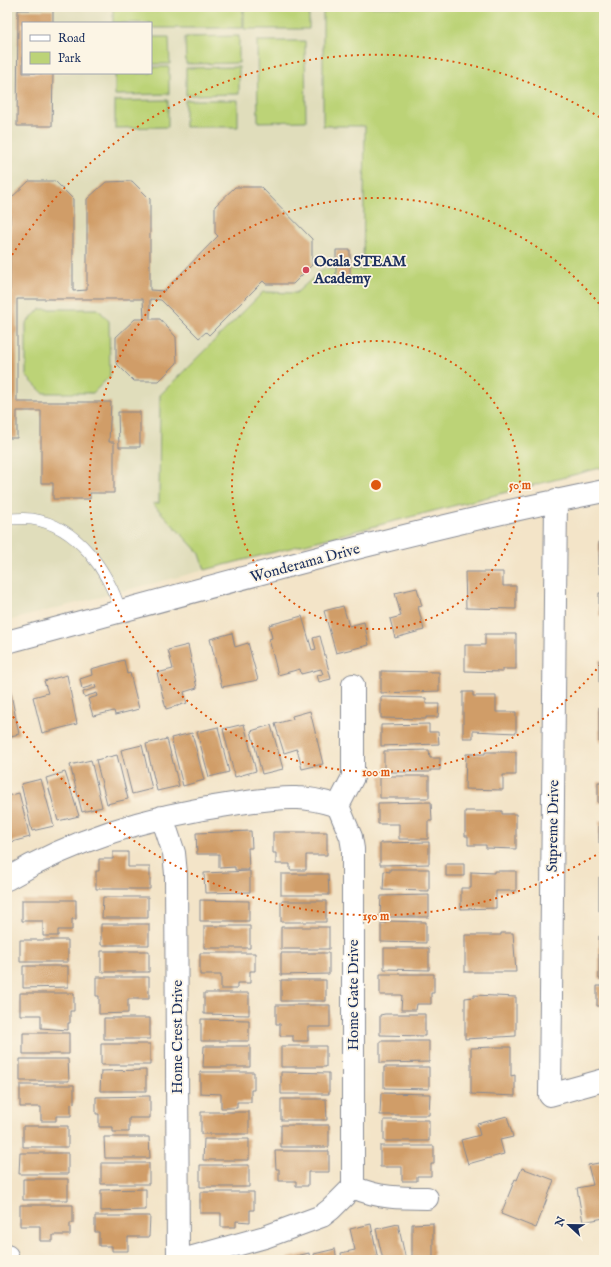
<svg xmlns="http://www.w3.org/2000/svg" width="611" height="1267" viewBox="0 0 611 1267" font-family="'IM FELL English',serif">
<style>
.built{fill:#e0ddbb;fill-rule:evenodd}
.green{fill:#bcd377;stroke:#6c816a}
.building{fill:#d09d67}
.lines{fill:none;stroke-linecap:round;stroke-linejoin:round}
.service-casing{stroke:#878a93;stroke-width:12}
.minor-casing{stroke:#878a93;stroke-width:24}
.service{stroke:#fff;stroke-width:11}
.minor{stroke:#fff;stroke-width:22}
.ring{fill:none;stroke:#de5710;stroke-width:2;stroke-dasharray:2 4}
.poi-dot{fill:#d1495b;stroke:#fcf5e5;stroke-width:1.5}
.labels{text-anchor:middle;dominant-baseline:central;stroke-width:3.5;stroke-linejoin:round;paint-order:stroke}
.poi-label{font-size:15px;font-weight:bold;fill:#1b2f5e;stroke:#fcf5e5;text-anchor:start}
.street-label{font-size:15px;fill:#1b2f5e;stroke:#fcf5e5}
.centre{fill:#de5710;stroke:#fcf5e5;stroke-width:2}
.ring-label{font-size:12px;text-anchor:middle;font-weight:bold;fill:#de5710;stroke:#fcf5e5;stroke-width:3.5;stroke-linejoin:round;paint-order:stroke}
</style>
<rect width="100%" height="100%" fill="#fcf5e5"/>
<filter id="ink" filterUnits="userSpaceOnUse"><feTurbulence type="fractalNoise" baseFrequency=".025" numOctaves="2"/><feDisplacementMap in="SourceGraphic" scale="8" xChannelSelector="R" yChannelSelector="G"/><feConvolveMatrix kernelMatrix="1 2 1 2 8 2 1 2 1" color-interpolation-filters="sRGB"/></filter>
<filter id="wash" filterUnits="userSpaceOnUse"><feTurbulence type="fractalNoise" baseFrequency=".012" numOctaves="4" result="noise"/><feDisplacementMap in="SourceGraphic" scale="16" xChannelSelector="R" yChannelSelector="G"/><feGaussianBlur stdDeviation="0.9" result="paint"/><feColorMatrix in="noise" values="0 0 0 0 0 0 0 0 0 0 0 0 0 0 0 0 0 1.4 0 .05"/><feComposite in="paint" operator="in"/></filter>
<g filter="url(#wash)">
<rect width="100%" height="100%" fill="#f3e4c8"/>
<path class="built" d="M7 7H604V467L7 621ZM23 23H151V73H23Z"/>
<path class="green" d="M113 7H243V28H151V23H113Z
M244 7H309V29H244Z
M323 7H604V467L205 570 200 554 153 504 159 503 160 395 263 292 296 293 323 269 363 270 365 126H323Z
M239 36V63L186 64 185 37Z
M151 37H169L170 64H151Z
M257 41H305L306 121 258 122Z
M151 67H169V94L115 95V73H151Z
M239 67V94L186 95V68Z
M168 100V127L115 128V101Z
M185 100H238V127H185Z
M40 309H98L109 321 110 376 93 393H43L26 376V323Z"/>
<g id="blocks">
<path class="building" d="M18 10H53V23H23V73H53L52 126H17Z
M29 181H55L73 199V291L87 290V199L106 182 132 181 150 199V290L164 291 218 236 215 233V206L235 187H261L312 239V265L293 284H266L263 281 209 335 206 332 199 338 161 300 150 299V319H160L176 337 177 363 159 381H134L116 363V337L135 319H144L143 299H17V402H111L109 442H114V493H90V499H53V483H41V411H17V438H7V290H10V199Z
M336 250H350V285H336Z
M118 412H140V447H119Z
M599 541H604V574H599Z
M465 572H503V586H516V609L466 608Z
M417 588 422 606 418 607 424 630 395 638 390 619 401 616 395 593Z
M599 593H604V616H599Z
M343 606 349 626 364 622 369 645 336 653 324 611Z
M302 616 312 650 316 649 313 638 320 636 331 679 319 682 317 675 323 674 321 669 301 674 300 669 278 675 269 639 272 638 269 625Z
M232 633 235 647 248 643 258 680 222 687 210 639Z
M485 634H516V669H503V672L465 671V645H485Z
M188 645 197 688 184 692 187 703 166 709 157 673 173 669 168 650Z
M124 660 127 674 130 673 139 709 115 715 114 711 93 716 88 699 98 696 97 693 84 697 83 692 96 688 95 685 82 689 80 679 92 675 91 669Z
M599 660H604V682H599Z
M381 671 439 672V691L381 693Z
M67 675 77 724 42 733 33 697 48 693 44 681Z
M10 689 19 734 7 737V690Z
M463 692H473V696H496V712H516V733L473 731V738H463Z
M381 697 426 698V704H439L438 717H426V719L381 718Z
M599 707H604V742H599Z
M310 711 323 764 302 769 297 749 284 753 275 724 293 719 292 716Z
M244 724 256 771 235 777 223 729Z
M429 724V732H438L439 744 381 746V725Z
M271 725 283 769 262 774 251 731Z
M218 727 229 772 209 777 197 732Z
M192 733 204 780 183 786 171 738Z
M167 739 179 786 157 791 146 744Z
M142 745 152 789 132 794 121 750Z
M429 750 430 758H440V770H430V772H384V751Z
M485 752H516V775H503V790L465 789 466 754H485Z
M117 755 128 799 107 804 96 760Z
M91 760 102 807 82 812 70 765Z
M65 772 79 816 58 821 46 778Z
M380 776H429V798H380Z
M41 779 54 826 32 831 21 784Z
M598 782H604V802L598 803Z
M19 793 30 837 8 843 7 796Z
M431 802 432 821H428V839H399V824H378V803Z
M465 811H502V814H516V849L486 848V845H468V836H465Z
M599 821H604V843H599Z
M251 831 252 848H248L249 870H235V867L219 868V854H197L196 833Z
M273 832H327V855H306V870H290V864H276V853H273Z
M429 842V864L380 865V843Z
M113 852H128V867H150V889H96V871H99V859H113Z
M446 864H464V876H446Z
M390 869H429V891L383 890 384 871 390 872Z
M250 871V892L205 893 204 873Z
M494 871H516V891H496V908L461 909V888H471V872L494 873Z
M281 874H328L329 895H281Z
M599 877H604V911H599Z
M429 895V917H380L381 896Z
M103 897H148V918H102Z
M22 900H76V919H72V930H58V936H43V921H22Z
M200 900 249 901V921H200Z
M281 901H326V922H281Z
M386 921 426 922V943L381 942V923H386Z
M101 924H149V945H101Z
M204 926H250V948H204Z
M281 927H329V949H281Z
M501 933H513L516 972H465V935H501Z
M599 936H604V979H599Z
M20 940H68V962H20Z
M384 948H429V970L384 969Z
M101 951H149V972H101Z
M200 953H255V971H250V983H237V989H221V975H200Z
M281 953H329V974L281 975Z
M23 966H68V987L23 988Z
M380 974H434V993H431V1004H417L416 1010H401L402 995H380Z
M96 977H149V999H128V1013L99 1014V996H96Z
M281 980H326V1001H281Z
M597 986H604V1006H597Z
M20 993H74V1011H70V1023H68V1030L41 1028V1015H20Z
M204 993H249V1015L204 1014Z
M474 995 516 997V1036L465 1039V998L474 997Z
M276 1005H330V1027H308V1041H293V1036H280V1024H276Z
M385 1014H425V1036L380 1035V1015Z
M104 1018H150V1039H104Z
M201 1019 249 1020V1041H201Z
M23 1033H69V1054H23Z
M380 1041H429V1062L380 1063Z
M101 1044H150V1065H101Z
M204 1046H250V1067H203Z
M281 1046H326V1067H281Z
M493 1047H511V1076L515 1075V1096L471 1094V1048Z
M20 1059H68L69 1081H20Z
M384 1067H429V1089L384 1088Z
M146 1070V1091H100L101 1071Z
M200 1072H254V1090H251V1102H237V1108H221V1094L200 1093Z
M281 1072 329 1073V1094H281Z
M20 1085H74V1103L71 1104V1116H56V1121H41V1107H20Z
M381 1093 430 1094 429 1115H380Z
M150 1096V1118H129V1132H113V1127H99V1114H96V1097Z
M281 1099H326L327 1120H281Z
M201 1112H249V1134H201Z
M507 1116 513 1137 500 1140 504 1154 468 1164 461 1140 480 1135 477 1124Z
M384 1120H429V1141H384Z
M281 1125H329V1147H281Z
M23 1126H68V1147H23Z
M104 1137H149L150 1158H105Z
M204 1139H249V1160H203Z
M380 1146H434V1164H431V1176H417V1181H402V1167H380Z
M275 1151H329V1172H308V1186H296V1181H279V1169H276Z
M20 1153H68V1174H19Z
M604 1162V1218L583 1222 577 1188 593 1185 588 1165Z
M101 1163H149V1184H101Z
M200 1165H249V1187H200Z
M522 1168 554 1180 536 1228 501 1214 515 1179 517 1180Z
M23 1179H68V1200H23Z
M146 1189V1210L101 1211V1190Z
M200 1192H254V1210H250V1222L236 1221V1227H221V1213H200Z
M20 1205H73V1223H70V1235H53V1241H40V1226H20Z
M95 1216H150L149 1237H128V1251H112V1246H99V1232H95Z
M433 1223V1260H412V1224Z
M371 1224 378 1260H342L341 1253 355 1250 350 1229Z
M398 1224 406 1260H383L376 1229Z
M335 1249 337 1260H315L314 1254Z
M309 1253 310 1260H288V1258Z"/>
</g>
</g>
<g filter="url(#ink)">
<use href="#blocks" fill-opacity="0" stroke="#878a93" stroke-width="1"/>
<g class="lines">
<g class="service-casing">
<path id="service" d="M7 519C15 519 24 518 32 519 78 526 108 571 121 612"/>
</g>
<g class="minor-casing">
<path id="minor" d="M556 500 550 1095 604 1080
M7 642C205 589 403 531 604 491
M338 806 351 837 353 849V1187
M338 806 353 777V685
M162 817 174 853 176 874 178 1260
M7 879C76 838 155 815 233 804 254 801 276 797 297 798 311 798 325 802 338 806
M7 1256 8 1260
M182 1260 265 1237 322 1216 331 1209 353 1187C378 1198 400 1198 427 1198"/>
</g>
<use href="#service" class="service"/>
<use href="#minor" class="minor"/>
</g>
</g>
<g class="ring">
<circle cx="376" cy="485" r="144"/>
<path d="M604 660A287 287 0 1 1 604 310"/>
<path d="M601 852A431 431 0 0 1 9 710M9 260A431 431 0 0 1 601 118"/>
</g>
<circle class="poi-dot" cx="306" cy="270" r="4"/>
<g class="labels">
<g class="poi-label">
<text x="314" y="261">Ocala STEAM<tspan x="314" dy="17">Academy</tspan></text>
</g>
<g class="street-label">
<text transform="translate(305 563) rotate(-15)">Wonderama Drive</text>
<text transform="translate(553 826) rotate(-89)">Supreme Drive</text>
<text transform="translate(353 995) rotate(-90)">Home Gate Drive</text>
<text transform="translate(177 1037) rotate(-90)">Home Crest Drive</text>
</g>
</g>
<circle cx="376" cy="485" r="6" class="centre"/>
<g class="ring-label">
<text x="520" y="489">50 m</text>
<text x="376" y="776">100 m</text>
<text x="376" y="920">150 m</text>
</g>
<rect width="611" height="1267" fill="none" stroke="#fcf5e5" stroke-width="24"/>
<rect x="22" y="22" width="130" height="52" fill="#fcf5e5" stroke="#a2a6af"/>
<rect x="30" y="35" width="20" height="6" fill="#ffffff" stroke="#a2a6af"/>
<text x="58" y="42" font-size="12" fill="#1b2f5e">Road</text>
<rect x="30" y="52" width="20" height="12" fill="#bcd377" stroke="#a2a6af"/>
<text x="58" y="62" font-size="12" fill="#1b2f5e">Park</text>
<g transform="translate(569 1225) rotate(292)" stroke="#fcf5e5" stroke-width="3" paint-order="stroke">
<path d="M0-3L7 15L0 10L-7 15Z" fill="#1b2f5e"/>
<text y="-6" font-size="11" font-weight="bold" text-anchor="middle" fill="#1b2f5e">N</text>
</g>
</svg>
